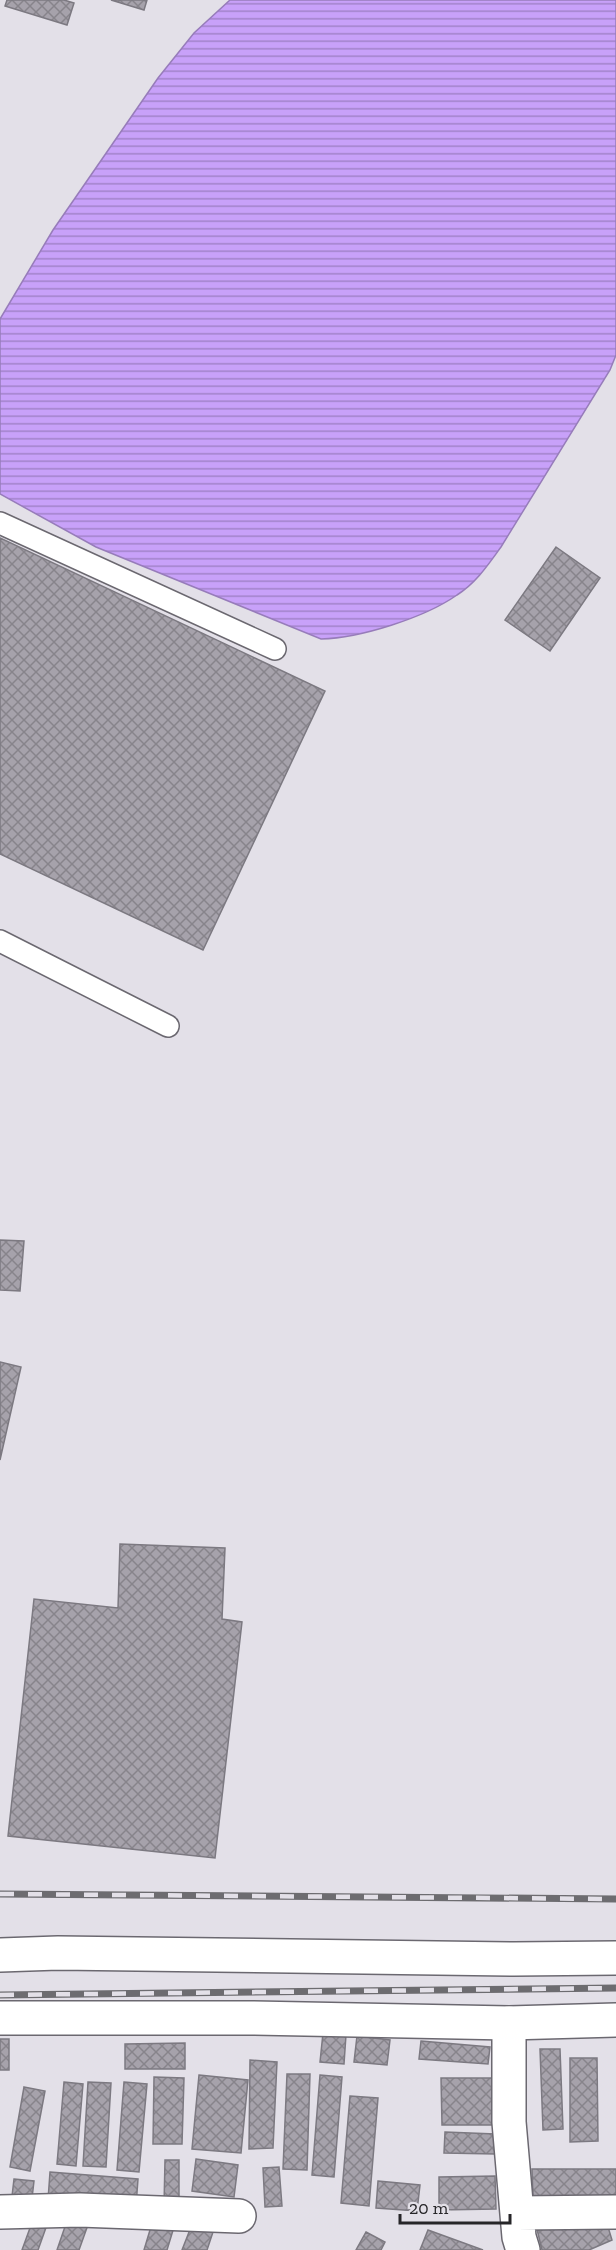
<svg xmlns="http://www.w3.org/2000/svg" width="616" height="2250" viewBox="0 0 616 2250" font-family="'Zilla Slab',serif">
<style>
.water{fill:url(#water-rules);stroke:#977cba;stroke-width:1.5}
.building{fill:url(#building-cross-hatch);stroke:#7c7981;stroke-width:1.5}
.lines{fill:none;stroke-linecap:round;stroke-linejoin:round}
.service-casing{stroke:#6b6870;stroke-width:24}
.minor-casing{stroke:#6b6870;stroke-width:36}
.tertiary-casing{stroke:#6b6870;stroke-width:36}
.service{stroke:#fff;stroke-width:21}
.minor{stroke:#fff;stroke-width:33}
.tertiary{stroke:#fff;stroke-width:33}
.rail-casing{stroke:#6d6c70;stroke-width:7}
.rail{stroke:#e3e0e8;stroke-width:4.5;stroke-dasharray:14;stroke-linecap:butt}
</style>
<defs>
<pattern id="water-rules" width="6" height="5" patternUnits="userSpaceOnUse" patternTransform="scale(1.5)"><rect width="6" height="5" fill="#c8a1f9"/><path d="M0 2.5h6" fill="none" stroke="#a283ca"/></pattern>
<pattern id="building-cross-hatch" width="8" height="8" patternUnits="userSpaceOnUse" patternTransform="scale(1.5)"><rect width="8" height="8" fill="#a6a2ab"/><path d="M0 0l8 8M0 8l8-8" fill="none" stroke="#87848b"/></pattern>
</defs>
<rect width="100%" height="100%" fill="#e3e0e8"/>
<path class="water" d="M230 0H616V355L610 370 501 547C488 565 476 583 457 595 424 618 360 638 321 639L96 547 0 494V319L53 230 158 78 194 33Z"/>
<path class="building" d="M7 0H64L74 3 67 25 5 6Z
M111 0H147L144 10Z
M0 538 325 691 203 950 0 854Z
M556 547 600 578 550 651 505 620Z
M0 1240 24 1241 20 1291 0 1290Z
M0 1362 21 1367 0 1460Z
M120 1544 225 1548 222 1619 242 1622 215 1858 8 1836 34 1599 118 1608Z
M323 2033 346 2035 344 2064 320 2062Z
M357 2036 390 2040 387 2065 354 2062Z
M0 2039H9V2070H0Z
M421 2041 490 2047 488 2064 419 2059Z
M185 2043V2069H125V2044Z
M540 2049H560L563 2129 543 2130Z
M570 2058H597L598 2141 570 2142Z
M250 2060 277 2062 273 2148 249 2149Z
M287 2074H310L307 2170 283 2169Z
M199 2075 248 2080 241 2153 192 2149Z
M320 2075 342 2077 334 2177 312 2175Z
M154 2077 184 2078 182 2144H153Z
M441 2078H493V2125H442Z
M64 2082 83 2084 76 2166 57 2164Z
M88 2082 111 2083 106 2167 83 2166Z
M124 2082 147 2084 139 2172 117 2170Z
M24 2087 45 2091 30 2171 10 2167Z
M350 2096 378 2098 369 2206 341 2203Z
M445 2132 495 2134V2154L444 2153Z
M196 2159 238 2165 234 2197 192 2191Z
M165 2160H179V2206H164Z
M279 2167 282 2206 265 2207 263 2168Z
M532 2169H616V2199L533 2200Z
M50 2172 138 2179 136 2206 48 2200Z
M495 2176 496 2209 439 2210V2177Z
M14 2179 34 2181 31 2207 11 2205Z
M378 2181 420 2185 417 2211 376 2208Z
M69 2215 89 2222 79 2250H57Z
M34 2217 48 2222 38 2250H22Z
M534 2217H605L612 2240 589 2250H542Z
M153 2220 174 2227 167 2250H144Z
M193 2222 214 2229 207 2250H182Z
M428 2230 483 2250H420Z
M366 2232 385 2242 381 2250H356Z"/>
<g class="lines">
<g class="service-casing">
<path id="service" d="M0 523 275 649
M0 941 168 1026"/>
</g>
<g class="minor-casing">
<path id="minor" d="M0 1955 58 1953 514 1959 616 1958
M509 2023V2122L519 2237 523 2250
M0 2212 80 2210 239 2216
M517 2213 616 2212"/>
</g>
<g class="tertiary-casing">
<path id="tertiary" d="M0 2018H250L509 2023 616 2020"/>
</g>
<use href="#service" class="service"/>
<use href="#minor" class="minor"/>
<use href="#tertiary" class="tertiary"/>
<g class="rail-casing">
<path id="rail" d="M0 1894 616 1899
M0 1995 616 1988"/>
</g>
<use href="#rail" class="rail"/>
</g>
<path d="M400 2214v9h110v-9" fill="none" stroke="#262528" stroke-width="3"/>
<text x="409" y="2214" font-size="18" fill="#262528" stroke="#e3e0e8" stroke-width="4.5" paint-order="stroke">20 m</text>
</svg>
